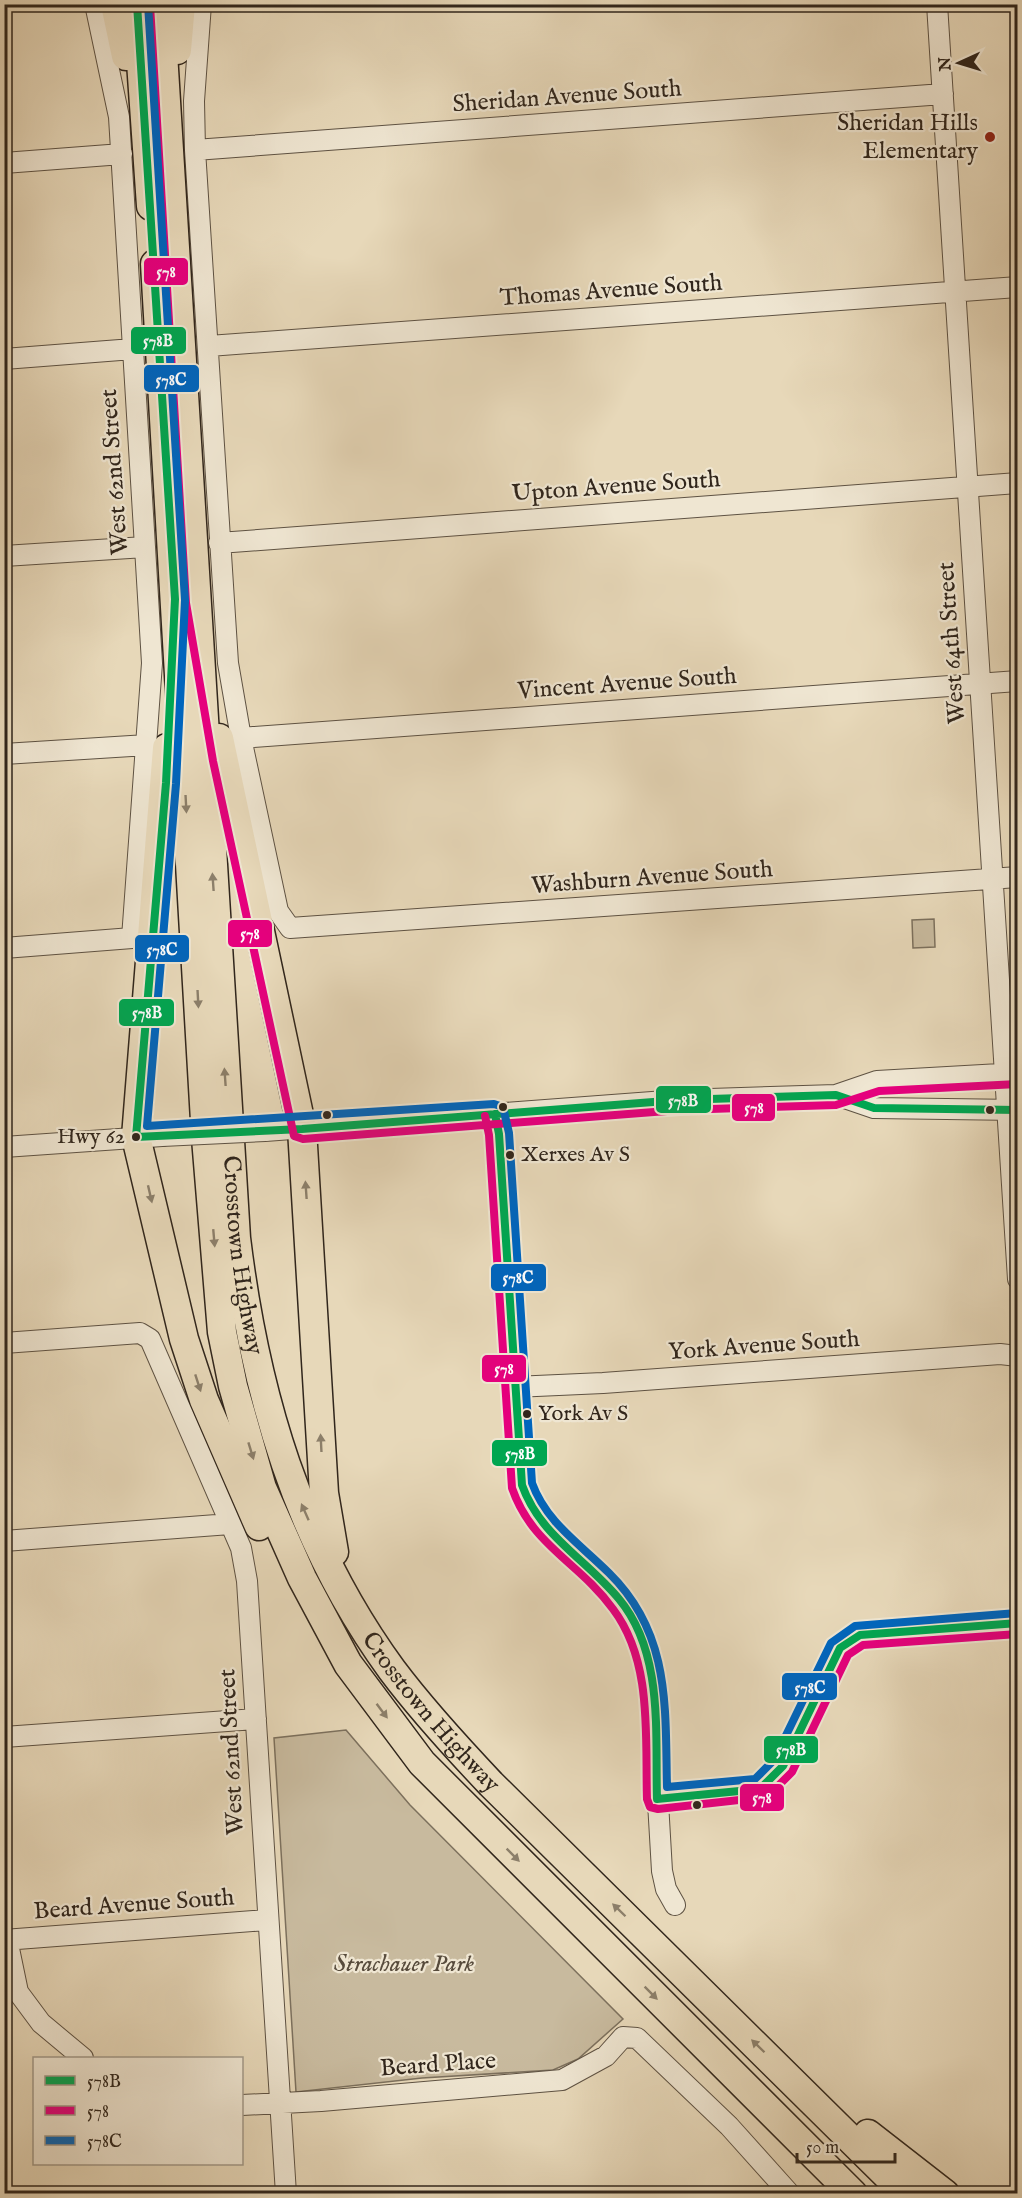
<svg xmlns="http://www.w3.org/2000/svg" width="1022" height="2198" viewBox="0 0 1022 2198" font-family="'IM FELL English',serif">
<style>
.green{fill:#c8ba9e;stroke:#7c705d;stroke-width:1.5}
.lines{fill:none;stroke-linecap:round;stroke-linejoin:round}
.minor-casing{stroke:#5e5243;stroke-width:22}
.highway-casing{stroke:#31261c;stroke-width:31}
.minor{stroke:#efe6d2;stroke-width:20}
.highway{stroke:#e7d8b9;stroke-width:28}
.minor-bridge-casing{stroke:#5e5243;stroke-width:22;stroke-linecap:butt}
.minor-bridge{stroke:#efe6d2;stroke-width:20}
.bus-1-casing{stroke:#efe6d2;stroke-width:12}
.bus-2-casing{stroke:#efe6d2;stroke-width:12}
.bus-3-casing{stroke:#efe6d2;stroke-width:12}
.bus-1{stroke:#00a651;stroke-width:8}
.bus-2{stroke:#e5007d;stroke-width:8}
.bus-3{stroke:#0065bd;stroke-width:8}
.oneway{fill:#8c7f6a}
.poi-dot{fill:#8f2418;stroke:#efe6d2;stroke-width:2}
.bus-dot{fill:#31261c;stroke:#efe6d2;stroke-width:2}
.labels{text-anchor:middle;dominant-baseline:central;stroke-width:4.5;stroke-linejoin:round;paint-order:stroke}
.bus-label{font-size:22px;fill:#31261c;stroke:#efe6d2;text-anchor:start}
.street-label{font-size:24px;fill:#31261c;stroke:#efe6d2}
.poi-label{font-size:24px;fill:#31261c;stroke:#efe6d2;text-anchor:end}
.park-label{font-size:24px;font-style:italic;fill:#574b3c;stroke:#efe6d2}
.line-badge{stroke:#efe6d2;stroke-width:2}
.badge-label{font-size:16px;text-anchor:middle;font-weight:bold;fill:#fff}
</style>
<rect width="100%" height="100%" fill="#e7d8b9"/>
<filter id="stains"><feTurbulence type="fractalNoise" baseFrequency=".00333" numOctaves="4"/><feColorMatrix values="0 0 0 0 .2 0 0 0 0 .09 0 0 0 0 .02 0 0 0 .5 -.17"/></filter>
<radialGradient id="worn" r=".72"><stop offset=".6" stop-color="#630" stop-opacity="0"/><stop offset="1" stop-color="#630" stop-opacity=".3"/></radialGradient>
<path class="green" d="M934 919 935 947 913 948 912 920Z
M346 1730 410 1805 623 2019 578 2059 553 2070 422 2078 296 2092 274 1738Z"/>
<g class="lines">
<g class="minor-casing">
<path id="minor" d="M201 4 194 101 195 150 228 663 241 738 278 911 290 928 1018 877
M937 4 1018 1279
M195 150 943 94
M4 163 122 154
M209 346 1018 287
M4 359 133 349
M219 543 1018 483
M4 556 145 547
M241 738 1018 681
M4 754 147 745
M4 948 132 938 152 663 119 117 95 4
M836 1095 874 1108 1018 1110
M495 1114 499 1134 522 1485 528 1502 537 1518C581 1569 634 1594 650 1664L662 1871 666 1889 675 1905
M265 1131 679 1100 836 1095 877 1081 1018 1073
M4 1147 162 1136
M4 1343 140 1333 150 1339 241 1548 247 1581 286 2194
M514 1387 603 1383 1000 1354 1018 1356
M4 1541 230 1524
M4 1737 256 1719
M657 1799 760 1789 783 1766 840 1648 860 1635 1018 1623
M7 1939 18 1992 41 2023 83 2058
M4 1940 267 1920
M242 2105 321 2101 562 2080 606 2056 623 2037 637 2038 729 2126 790 2194"/>
</g>
<g class="highway-casing">
<g id="highway">
<path d="M115 4 126 56"/>
<path d="M137 4 151 206"/>
<path id="s1" d="M160 4 236 1238C255 1394 298 1541 392 1670 422 1710 456 1747 491 1784L906 2194"/>
<path d="M177 50 181 4"/>
<path d="M155 264 206 1138 222 1332 233 1386 262 1488 302 1578 348 1664 422 1763 853 2194"/>
<path d="M219 738 302 1129 324 1493 334 1552"/>
<path d="M167 748 136 1137 184 1339 204 1400 259 1526"/>
<path d="M868 2134 945 2194"/>
</g>
</g>
<use href="#minor" class="minor"/>
<use href="#highway" class="highway"/>
<g class="minor-bridge-casing">
<path id="minor-bridge" d="M162 1136 265 1131"/>
</g>
<use href="#minor-bridge" class="minor-bridge"/>
<g class="bus-1-casing">
<path id="bus-1" d="M137 4 175 599 166 783 136 1137 302 1129 679 1100 836 1095 874 1108 1018 1110
M495 1114 499 1134 522 1485C540 1536 586 1559 619 1599 664 1653 655 1734 657 1799L760 1789 783 1766 840 1648 860 1635 1018 1623"/>
</g>
<g class="bus-2-casing">
<path id="bus-2" d="M150 5 186 603 213 761 294 1136 303 1139 680 1110 836 1105 879 1091 1018 1084
M485 1116 489 1135 512 1488C532 1546 579 1562 613 1609 653 1662 645 1737 647 1799L650 1807 658 1809 767 1797 792 1772 848 1655 863 1645 1018 1634"/>
</g>
<g class="bus-3-casing">
<path id="bus-3" d="M148 4 185 600 176 784 147 1126 494 1104 503 1107 509 1133 532 1483C546 1522 580 1544 609 1573 671 1634 665 1707 667 1787L755 1779 774 1760 831 1643 855 1626 1017 1613"/>
</g>
<use href="#bus-1" class="bus-1"/>
<use href="#bus-2" class="bus-2"/>
<use href="#bus-3" class="bus-3"/>
</g>
<defs><path id="oneway-solid" d="M-6-.8H1V-3.2L6.5 0L1 3.2V.8H-6Z" transform="scale(1.5)"/></defs>
<g class="oneway">
<use href="#oneway-solid" transform="translate(186 804) rotate(87)"/>
<use href="#oneway-solid" transform="translate(213 882) rotate(-94)"/>
<use href="#oneway-solid" transform="translate(198 999) rotate(87)"/>
<use href="#oneway-solid" transform="translate(225 1077) rotate(-94)"/>
<use href="#oneway-solid" transform="translate(306 1190) rotate(-94)"/>
<use href="#oneway-solid" transform="translate(150 1194) rotate(77)"/>
<use href="#oneway-solid" transform="translate(214 1238) rotate(85)"/>
<use href="#oneway-solid" transform="translate(198 1383) rotate(72)"/>
<use href="#oneway-solid" transform="translate(321 1443) rotate(-93)"/>
<use href="#oneway-solid" transform="translate(251 1451) rotate(73)"/>
<use href="#oneway-solid" transform="translate(305 1512) rotate(-114)"/>
<use href="#oneway-solid" transform="translate(382 1711) rotate(53)"/>
<use href="#oneway-solid" transform="translate(513 1855) rotate(45)"/>
<use href="#oneway-solid" transform="translate(619 1910) rotate(-136)"/>
<use href="#oneway-solid" transform="translate(651 1993) rotate(45)"/>
<use href="#oneway-solid" transform="translate(758 2046) rotate(-136)"/>
</g>
<circle class="poi-dot" cx="990" cy="137" r="6"/>
<g class="bus-dot">
<circle cx="503" cy="1107" r="5"/>
<circle cx="990" cy="1110" r="5"/>
<circle cx="327" cy="1115" r="5"/>
<circle cx="136" cy="1137" r="5"/>
<circle cx="510" cy="1155" r="5"/>
<circle cx="527" cy="1414" r="5"/>
<circle cx="697" cy="1805" r="5"/>
</g>
<g class="labels">
<g class="bus-label">
<text x="125" y="1137" text-anchor="end">Hwy 62</text>
<text x="521" y="1155">Xerxes Av S</text>
<text x="538" y="1414">York Av S</text>
</g>
<g class="street-label">
<text transform="translate(567 97) rotate(-4)">Sheridan Avenue South</text>
<text transform="translate(611 291) rotate(-4)">Thomas Avenue South</text>
<text transform="translate(115 472) rotate(-94)">West 62nd Street</text>
<text transform="translate(616 487) rotate(-4)">Upton Avenue South</text>
<text transform="translate(952 643) rotate(-94)">West 64th Street</text>
<text transform="translate(627 684) rotate(-4)">Vincent Avenue South</text>
<text transform="translate(652 878) rotate(-4)">Washburn Avenue South</text>
<text stroke="none"><textPath href="#s1" startOffset="1254">Crosstown Highway</textPath></text>
<text transform="translate(764 1346) rotate(-4)">York Avenue South</text>
<text stroke="none"><textPath href="#s1" startOffset="1758">Crosstown Highway</textPath></text>
<text transform="translate(232 1752) rotate(-93)">West 62nd Street</text>
<text transform="translate(134 1905) rotate(-4)">Beard Avenue South</text>
<text transform="translate(438 2065) rotate(-4)">Beard Place</text>
</g>
<g class="poi-label">
<text x="978" y="123">Sheridan Hills<tspan x="978" dy="28">Elementary</tspan></text>
</g>
<g class="park-label">
<text x="404" y="1964">Strachauer Park</text>
</g>
</g>
<g class="line-badge">
<rect x="143" y="257" width="46" height="29" rx="6" fill="#e5007d"/>
<rect x="130" y="326" width="57" height="29" rx="6" fill="#00a651"/>
<rect x="143" y="364" width="57" height="29" rx="6" fill="#0065bd"/>
<rect x="227" y="919" width="46" height="29" rx="6" fill="#e5007d"/>
<rect x="134" y="934" width="56" height="29" rx="6" fill="#0065bd"/>
<rect x="118" y="998" width="57" height="29" rx="6" fill="#00a651"/>
<rect x="655" y="1085" width="57" height="29" rx="6" fill="#00a651"/>
<rect x="731" y="1093" width="45" height="29" rx="6" fill="#e5007d"/>
<rect x="490" y="1263" width="57" height="29" rx="6" fill="#0065bd"/>
<rect x="481" y="1354" width="46" height="29" rx="6" fill="#e5007d"/>
<rect x="491" y="1439" width="57" height="28" rx="6" fill="#00a651"/>
<rect x="781" y="1672" width="57" height="29" rx="6" fill="#0065bd"/>
<rect x="763" y="1735" width="56" height="29" rx="6" fill="#00a651"/>
<rect x="739" y="1783" width="46" height="29" rx="6" fill="#e5007d"/>
</g>
<g class="badge-label">
<text x="166" y="277">578</text>
<text x="158" y="346">578B</text>
<text x="171" y="385">578C</text>
<text x="250" y="939">578</text>
<text x="162" y="955">578C</text>
<text x="147" y="1018">578B</text>
<text x="683" y="1106">578B</text>
<text x="754" y="1113">578</text>
<text x="518" y="1283">578C</text>
<text x="504" y="1374">578</text>
<text x="520" y="1459">578B</text>
<text x="810" y="1693">578C</text>
<text x="791" y="1755">578B</text>
<text x="762" y="1803">578</text>
</g>
<rect width="1022" height="2198" fill="none" stroke="#e7d8b9" stroke-width="24"/>
<rect x="6" y="6" width="1010" height="2186" fill="none" stroke="#31261c" stroke-width="3"/>
<rect x="12" y="12" width="998" height="2174" fill="none" stroke="#31261c" stroke-width="1.5"/>
<rect x="33" y="2057" width="210" height="108" fill="#efe6d2" stroke="#a39989" stroke-width="1.5"/>
<rect x="45" y="2076" width="30" height="9" fill="#00a651" stroke="#a39989" stroke-width="1.5"/>
<text x="87" y="2087" font-size="18" fill="#31261c">578B</text>
<rect x="45" y="2106" width="30" height="9" fill="#e5007d" stroke="#a39989" stroke-width="1.5"/>
<text x="87" y="2117" font-size="18" fill="#31261c">578</text>
<rect x="45" y="2136" width="30" height="9" fill="#0065bd" stroke="#a39989" stroke-width="1.5"/>
<text x="87" y="2147" font-size="18" fill="#31261c">578C</text>
<g transform="translate(959 63) rotate(266)" stroke="#efe6d2" stroke-width="4.5" paint-order="stroke">
<path d="M0-4.5L10 22L0 15L-10 22Z" fill="#31261c"/>
<text y="-9" font-size="16" font-weight="bold" text-anchor="middle" fill="#31261c">N</text>
</g>
<path d="M797 2153v9h98v-9" fill="none" stroke="#31261c" stroke-width="3"/>
<text x="806" y="2153" font-size="18" fill="#31261c" stroke="#efe6d2" stroke-width="4.5" paint-order="stroke">50 m</text>
<rect width="100%" height="100%" filter="url(#stains)"/>
<rect width="100%" height="100%" fill="url(#worn)"/>
</svg>
